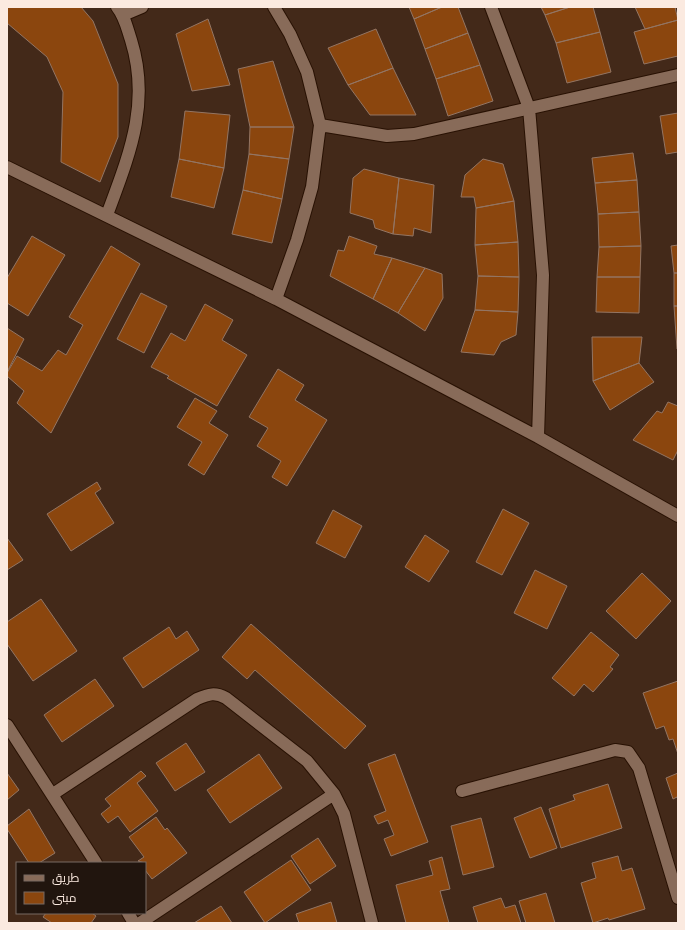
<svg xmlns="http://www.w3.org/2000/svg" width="685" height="930" viewBox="0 0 685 930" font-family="'Golos Text',Cairo,sans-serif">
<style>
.building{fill:#8b460e;stroke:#937563}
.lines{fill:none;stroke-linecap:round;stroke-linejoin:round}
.minor-casing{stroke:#281103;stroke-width:14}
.minor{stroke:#886b59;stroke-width:12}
</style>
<rect width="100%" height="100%" fill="#432919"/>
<path class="building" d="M7 7H81L93 21 118 84V137L100 182 61 162 63 92 47 57 7 23Z
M409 7H442L414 19Z
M442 7H458L468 33 425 49 414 19Z
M541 7H570L545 15Z
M570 7H593L600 32 556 43 545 15Z
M635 7H675L678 20 645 29Z
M208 19 230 85 192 91 176 34Z
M678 20V56L644 64 634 32Z
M376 29 393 68 348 85 328 48Z
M600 32 611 72 567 83 556 43Z
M468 33 480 65 436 79 425 49Z
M273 61 294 127H250L238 69Z
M480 65 493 101 448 116 436 79Z
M393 68 416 115H370L348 85Z
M185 111 230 115 224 168 179 159Z
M678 113V152L666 154 660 116Z
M250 127H294L289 159 249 154Z
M633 153 637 180 595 183 592 158Z
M249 154 289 159 282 199 243 190Z
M179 159 224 168 214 208 171 197Z
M483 159 503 164 514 201 476 208 474 197H461L465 175Z
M364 169 399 178 393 234 375 228 373 220 350 213 353 178Z
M399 178 434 185 431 233 414 228 413 236 393 234Z
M637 180 639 212 598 214 595 183Z
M243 190 282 199 272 243 232 234Z
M514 201 518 242 475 245 476 208Z
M639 212 641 246 599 247 598 214Z
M32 236 65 255 28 316 7 303V278Z
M349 236 377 246 374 254 392 258 373 299 330 276 338 250 344 251Z
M518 242 519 277 478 276 475 245Z
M678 245V273H674L671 246Z
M111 246 140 264 51 433 17 403 24 391 7 376V373L17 356 42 371 58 350 66 355 83 325 69 317Z
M641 246 640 277H597L599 247Z
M392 258 425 268 398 313 373 299Z
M425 268 442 274 443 298 425 331 398 313Z
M674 273H678V306H674Z
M478 276 519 277 518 312 475 310Z
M597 277H640L639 313 596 312Z
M141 293 167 306 144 353 117 339Z
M205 304 233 320 222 340 247 355 217 406 167 378 169 376 151 367 171 333 185 341Z
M674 306H678V349H677Z
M475 310 518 312 516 335 501 342 494 355 461 352Z
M7 328 24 339 7 372Z
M592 337H642L639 363 593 381Z
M639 363 654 382 610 410 593 381Z
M278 369 304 385 295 400 327 420 287 486 272 477 281 461 257 446 268 428 249 417Z
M195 398 217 411 209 423 228 435 204 475 188 465 202 442 177 427Z
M668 402 678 406V450L673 460 633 440 657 411 662 413Z
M97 482 101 489 95 493 114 523 71 551 47 514Z
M503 509 529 523 502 575 476 562Z
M333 510 362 526 345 558 316 543Z
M425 535 449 551 429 582 405 567Z
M7 538 23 560 7 570Z
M535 570 567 586 547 629 514 613Z
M642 573 671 601 636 639 606 611Z
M41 599 77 651 33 681 7 644V622Z
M251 624 366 726 345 749 255 670 247 679 222 657Z
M169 627 176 639 187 631 199 650 143 688 123 658Z
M591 632 619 655 610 667 613 669 593 692 584 684 574 696 552 678Z
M95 679 114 706 62 742 44 715Z
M678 681V754L673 739 669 740 664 726 656 729 643 693Z
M186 743 205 772 175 791 156 763Z
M259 754 282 788 230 823 207 790Z
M395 754 428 842 391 856 384 839 394 835 388 820 378 824 374 816 386 811 368 764Z
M141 771 146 776 137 783 158 811 130 832 118 816 108 823 101 814 111 806 105 799Z
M7 773 19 790 7 800Z
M678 773V800L677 797 673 799 666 778Z
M608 784 622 828 561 848 549 809 575 800 573 795Z
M541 807 557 848 530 858 514 818Z
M29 809 55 853 39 863H29L7 829V826Z
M156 817 165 830 167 828 187 853 152 879 145 870V863L138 861 144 857 129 837Z
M481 818 494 867 463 875 451 826Z
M318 838 336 866 310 884 291 856Z
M618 856 622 871 632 868 645 909 609 920 608 918 593 923 581 883 596 878 592 863Z
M442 857 450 889 440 891 449 923H406L396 885 433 875 429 861Z
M291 860 311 890 265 923 244 892Z
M546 893 555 923H526L519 901Z
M501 898 505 908 515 905 521 923H478L473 907Z
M331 902 337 923H299L296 914Z
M221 906 232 923H194Z
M46 913H92L96 916 91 923H52L43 917Z"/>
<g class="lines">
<g class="minor-casing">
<path id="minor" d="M274 7 290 34 307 72 320 125 312 187 297 240 276 299
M491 7 529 108 543 275 538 437
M123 15 142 7
M320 125 387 136 414 134 678 75
M7 167 276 299 538 437 678 516
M107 215C129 155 151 104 131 40 127 28 125 17 117 7
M7 725 96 863
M462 791 615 750 628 752 639 768 678 898
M53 794 197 699C209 694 215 692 226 698L307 761 334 794 344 814 372 923
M128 913 134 923
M140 923 334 794"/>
</g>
<use href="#minor" class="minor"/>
</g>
<rect width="685" height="930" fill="none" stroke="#fbeae0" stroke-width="16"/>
<rect x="16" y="862" width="130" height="52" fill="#21150e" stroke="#786a62"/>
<rect x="24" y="875" width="20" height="6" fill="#886b59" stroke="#786a62"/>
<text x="52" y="882" font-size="12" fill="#fbeae0">طريق</text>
<rect x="24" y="892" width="20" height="12" fill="#8b460e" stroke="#786a62"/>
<text x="52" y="902" font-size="12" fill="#fbeae0">مبنى</text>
</svg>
